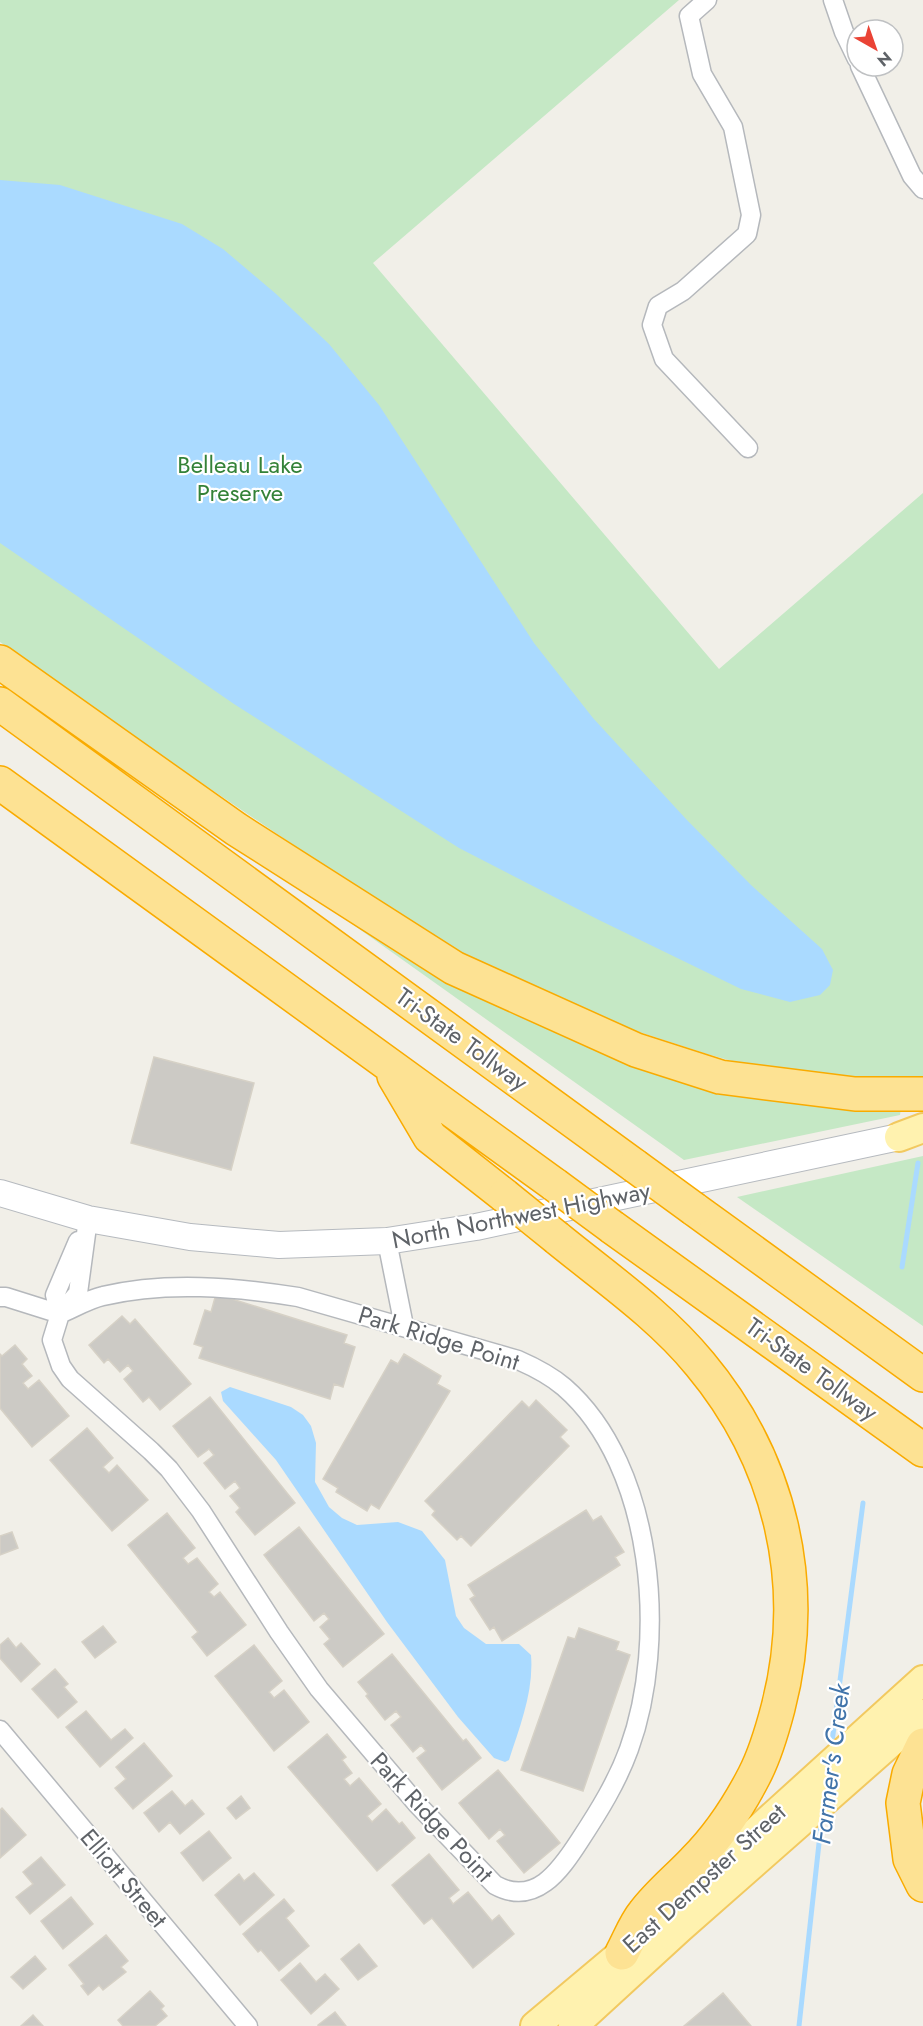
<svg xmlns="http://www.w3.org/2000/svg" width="923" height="2026" viewBox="0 0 923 2026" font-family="Jost,sans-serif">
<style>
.green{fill:#c5e8c5}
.water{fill:#aadaff}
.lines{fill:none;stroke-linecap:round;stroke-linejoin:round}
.stream{stroke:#aadaff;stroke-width:5}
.building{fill:#cccac5;stroke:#d6d1c6;stroke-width:1.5}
.street-casing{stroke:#b5b8bc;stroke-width:21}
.secondary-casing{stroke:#b6babf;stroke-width:28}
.primary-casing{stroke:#f2c960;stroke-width:32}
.highway-casing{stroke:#f9ab00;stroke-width:36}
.street{stroke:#fff;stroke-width:18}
.secondary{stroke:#fff;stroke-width:26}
.primary{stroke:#fff2af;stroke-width:28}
.highway{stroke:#fde293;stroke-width:33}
.highway-bridge-casing{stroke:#f9ab00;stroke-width:36;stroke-linecap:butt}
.highway-bridge{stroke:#fde293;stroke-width:33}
.labels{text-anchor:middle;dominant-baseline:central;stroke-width:4.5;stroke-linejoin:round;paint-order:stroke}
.park-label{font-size:24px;fill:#348238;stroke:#fff}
.street-label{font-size:24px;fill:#5f6368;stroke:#fff}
.water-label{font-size:26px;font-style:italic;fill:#4174aa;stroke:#fff}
</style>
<rect width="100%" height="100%" fill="#f1efe8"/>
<path class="green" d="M0 0H679L373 263 719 669 923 493V1078L921 1088 775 1073 707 1054 633 1030 543 993 462 954 400 917 190 775 0 642Z
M344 913 768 1099 818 1106 901 1108 900 1115 684 1160 341 916Z
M923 1156V1326L737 1197Z"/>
<path class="water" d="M0 180 60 185 182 224 223 249 275 293 329 344 379 405 534 643 593 718 686 819 751 885 822 949 833 970 830 985 820 995 790 1002 741 989 599 920 459 848 234 704 0 543Z
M230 1387 291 1407 303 1415 311 1426 316 1443 315 1482 329 1507 342 1518 357 1525 398 1522 422 1531 445 1560 456 1616 464 1628 486 1644H519L531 1655C534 1691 520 1726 509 1760L505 1762 494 1758 458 1717 387 1622 276 1460 223 1401 221 1392Z"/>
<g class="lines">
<path class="stream" d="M902 1267 918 1163
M831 1750 863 1503
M799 2026 822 1816"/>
</g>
<path class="building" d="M154 1057 254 1083 231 1170 131 1143Z
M216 1294 347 1335 344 1343 355 1347 343 1387 334 1384 330 1399 199 1358 203 1347 194 1344 205 1310 211 1312Z
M122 1316 130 1324 135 1319 191 1384 160 1410 149 1397 143 1402 124 1379 133 1371 128 1365 120 1372 108 1359 104 1363 89 1345Z
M15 1345 27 1359 22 1364 32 1376 23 1383 28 1389 39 1380 69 1416 32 1447 0 1408V1354L2 1356Z
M404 1354 441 1376 437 1384 450 1391 379 1509 371 1504 367 1511 336 1492 338 1488 323 1479 391 1360 398 1364Z
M210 1397 295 1503 255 1535 236 1512 240 1508 230 1496 240 1488 235 1481 225 1489 204 1463 214 1455 209 1449 198 1457 173 1426Z
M536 1400 567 1430 560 1437 569 1446 471 1546 461 1536 457 1540 432 1515 435 1511 425 1501 522 1401 529 1408Z
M87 1428 113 1458 103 1467 109 1473 117 1465 148 1500 112 1531 50 1460Z
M586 1510 593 1521 601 1516 624 1552 615 1557 620 1565 502 1641 494 1627 490 1630 470 1599 475 1596 468 1585Z
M167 1513 195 1548 183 1558 188 1564 197 1558 218 1584 209 1592 214 1597 220 1592 246 1625 207 1656 192 1637 198 1632 128 1545Z
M299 1527 384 1634 343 1667 324 1644 330 1639 320 1627 329 1619 324 1613 314 1621 264 1555Z
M12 1532 18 1548 0 1555V1536Z
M103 1626 116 1642 95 1658 82 1642Z
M579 1628 619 1642 616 1650 630 1655 583 1791 521 1770 568 1637 575 1639Z
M8 1638 16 1648 21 1643 40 1664 21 1682 0 1658V1645Z
M254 1645 282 1681 269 1692 274 1698 284 1690 309 1722 274 1751 215 1676Z
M392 1654 463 1741 466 1739 481 1758 442 1790 417 1758 426 1751 421 1745 413 1752 391 1725 401 1717 396 1711 385 1720 366 1696 368 1694 358 1682Z
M55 1669 68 1684 64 1687 77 1702 58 1718 32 1689Z
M86 1711 111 1740 125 1729 133 1738 100 1767 66 1727Z
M327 1734 346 1757 342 1760 352 1773 344 1779 350 1786 359 1778 381 1804 367 1816 372 1822 386 1809 399 1824 402 1822 415 1838 377 1871 288 1767Z
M144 1743 172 1776 133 1809 115 1788 126 1779 116 1767Z
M498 1770 560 1843 524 1873 497 1841 505 1835 500 1829 489 1839 459 1803Z
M172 1791 185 1806 192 1800 204 1814 180 1834 170 1822 159 1832 144 1813Z
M241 1796 250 1808 236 1819 227 1808Z
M2 1808 26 1835 0 1858V1810Z
M209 1831 231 1858 203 1881 181 1853Z
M429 1854 459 1890 449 1898 453 1904 468 1892 492 1921 499 1915 514 1934 473 1968 432 1918 424 1924 392 1885Z
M41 1857 65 1885 30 1914 16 1897 33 1884 23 1872Z
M254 1873 274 1895 240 1925 215 1895 239 1874 244 1881Z
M71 1897 93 1924 63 1949 41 1921Z
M284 1899 294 1911 286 1918 309 1946 279 1971 261 1950 258 1952 243 1934Z
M106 1935 128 1961 121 1967 126 1972 103 1990 99 1985 88 1995 81 1986 84 1984 69 1965Z
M359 1944 377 1966 358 1980 341 1959Z
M35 1956 46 1969 23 1989 11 1977Z
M300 1963 316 1982 325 1974 339 1989 311 2014 281 1980Z
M150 1991 164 2006 161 2009 167 2016 155 2026H123L118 2020Z
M723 1993 751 2026H684Z
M335 2012 346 2026H318V2025Z
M33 2015 43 2026H21Z"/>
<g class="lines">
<g class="street-casing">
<path id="street" d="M707 0 689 16 702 74 733 127 751 215 747 234 683 291 658 306 652 325 664 359 748 448
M833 0 844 32 857 59
M860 66 912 176 923 189
M387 1241 404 1326
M0 1297H6L60 1314
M60 1314C74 1308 89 1299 103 1296 166 1281 235 1287 298 1297L518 1360C534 1367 550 1375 564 1387 655 1466 668 1642 629 1749 617 1782 599 1811 580 1840 560 1871 535 1907 495 1885L417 1804 319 1689 279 1632 201 1511 169 1469 151 1451 70 1379 61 1366 52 1340 60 1314 78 1293 88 1219
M60 1314 55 1295 78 1241
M0 1730 248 2026"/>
</g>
<g class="secondary-casing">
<path id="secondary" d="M0 1193 88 1219 190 1237 279 1245 387 1241 476 1227 899 1137"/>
</g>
<g class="primary-casing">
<path id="primary" d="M899 1137 923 1128
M535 2026 622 1953 923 1680
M573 2026 680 1928 923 1714"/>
</g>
<g class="highway-casing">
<path id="highway" d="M0 662 236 829 454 968 636 1050 720 1077 855 1094H923
M0 704 635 1166
M0 783 555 1185
M394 1076 430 1137 505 1196
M694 1209 923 1375
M612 1227 923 1450
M557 1238C606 1278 660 1315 700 1364 781 1461 810 1585 778 1708 772 1731 765 1755 754 1776 738 1807 719 1836 694 1861 678 1878 658 1894 644 1913 635 1924 629 1940 622 1953
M923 1745 909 1774 903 1803 910 1859 923 1885"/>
</g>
<use href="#street" class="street"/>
<use href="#secondary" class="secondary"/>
<use href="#primary" class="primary"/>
<use href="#highway" class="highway"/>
<g class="highway-bridge-casing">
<path id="highway-bridge" d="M635 1166 694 1209
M555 1185 612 1227
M505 1196 557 1238"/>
</g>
<use href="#highway-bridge" class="highway-bridge"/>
</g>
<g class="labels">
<g class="park-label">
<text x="240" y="464">Belleau Lake<tspan x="240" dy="28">Preserve</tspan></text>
</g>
<g class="street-label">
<text transform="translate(462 1039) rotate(36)">Tri-State Tollway</text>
<text transform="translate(521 1215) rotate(-11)">North Northwest Highway</text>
<text transform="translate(439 1338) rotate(17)">Park Ridge Point</text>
<text transform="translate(812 1369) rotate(36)">Tri-State Tollway</text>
<text transform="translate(432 1817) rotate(47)">Park Ridge Point</text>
<text transform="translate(124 1878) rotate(50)">Elliott Street</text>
<text transform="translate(704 1878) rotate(-42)">East Dempster Street</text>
</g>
<g class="water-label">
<text transform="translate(831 1764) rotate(-83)">Farmer's Creek</text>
</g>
</g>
<g transform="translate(875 48) rotate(140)"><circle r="28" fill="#ffffff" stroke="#bfc1c3" stroke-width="1.5"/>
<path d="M0-4.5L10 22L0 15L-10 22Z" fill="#ea4335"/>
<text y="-9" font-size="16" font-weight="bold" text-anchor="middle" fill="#5f6368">N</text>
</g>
</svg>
